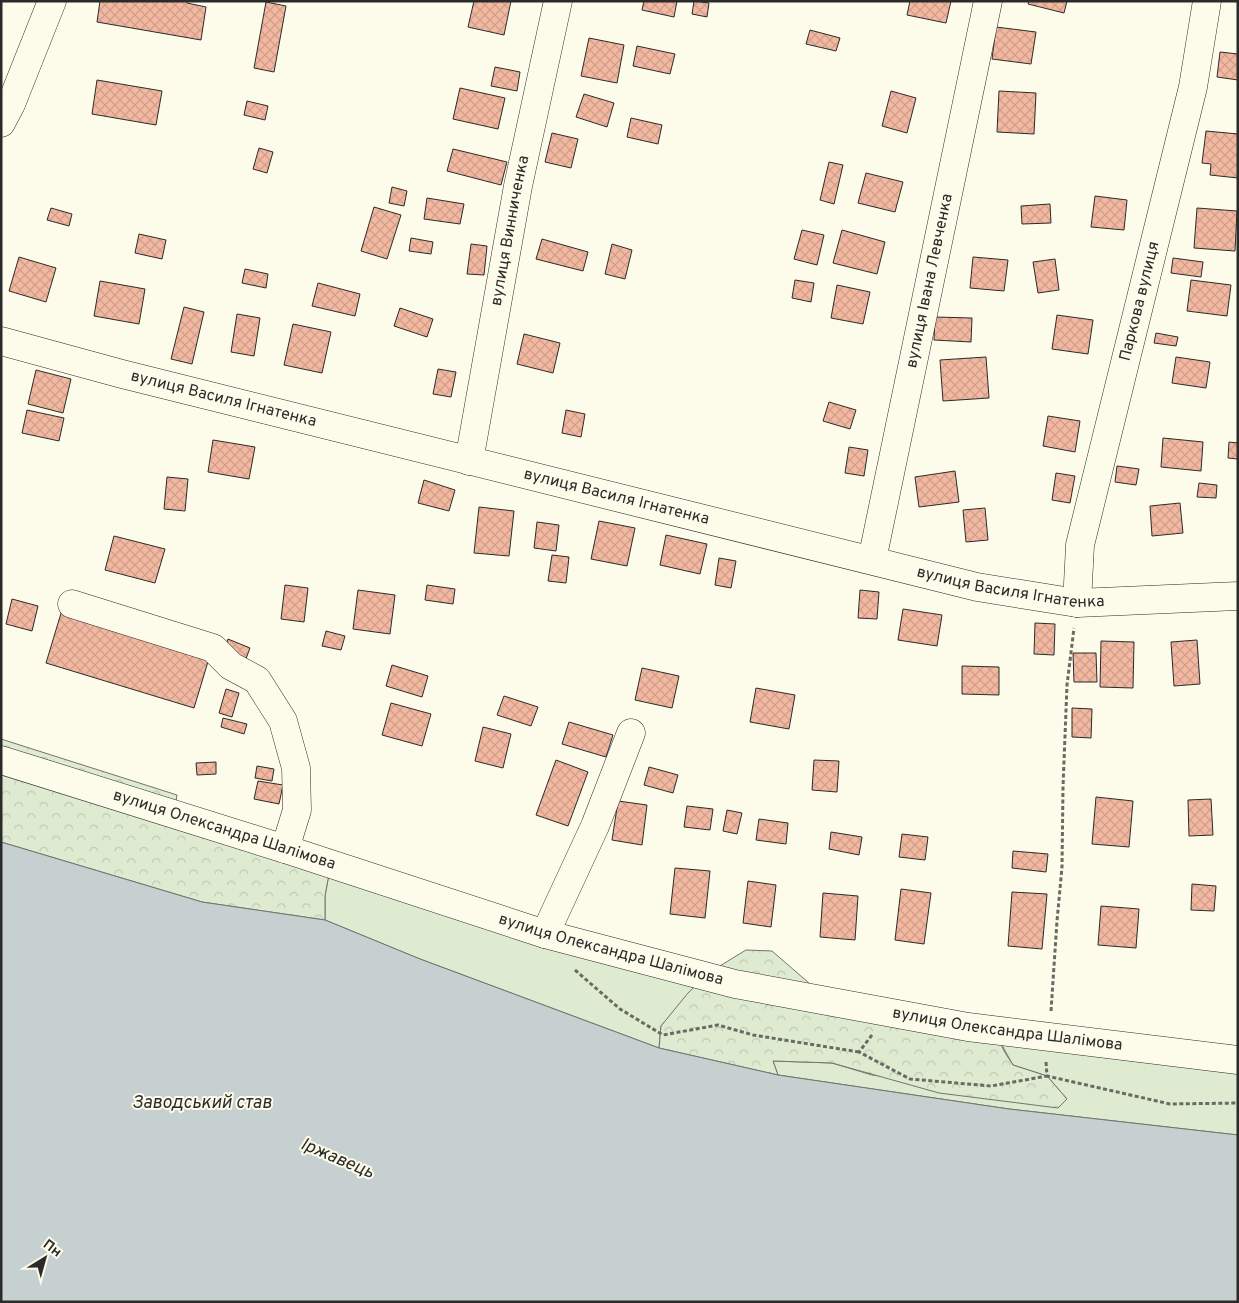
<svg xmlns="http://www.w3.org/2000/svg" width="1239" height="1303" viewBox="0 0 1239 1303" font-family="Overpass,sans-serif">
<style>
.grass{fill:#deebd1;stroke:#74746e}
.forest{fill:url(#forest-crowns);stroke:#74746e}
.water{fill:#c7d0d0;stroke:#74746e}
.building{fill:url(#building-cross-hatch);stroke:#2b2b2b}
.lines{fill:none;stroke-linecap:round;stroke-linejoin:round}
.minor-casing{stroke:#2b2b2b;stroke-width:29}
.major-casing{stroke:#2b2b2b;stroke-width:29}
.path{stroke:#6a6964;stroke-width:3;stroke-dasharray:4 2.5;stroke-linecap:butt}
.minor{stroke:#fdfbea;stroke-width:28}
.major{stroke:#fdfbea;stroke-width:28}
.labels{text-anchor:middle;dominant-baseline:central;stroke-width:4;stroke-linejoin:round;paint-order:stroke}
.street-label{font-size:16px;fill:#2b2b2b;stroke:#fdfbea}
.water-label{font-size:18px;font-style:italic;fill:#2b2b2b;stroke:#fdfbea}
</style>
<defs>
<pattern id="forest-crowns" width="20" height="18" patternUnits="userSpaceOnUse" patternTransform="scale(1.25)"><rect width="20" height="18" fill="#deebd1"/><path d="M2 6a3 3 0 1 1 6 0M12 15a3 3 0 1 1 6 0" fill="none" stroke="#bfcab4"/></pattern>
<pattern id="building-cross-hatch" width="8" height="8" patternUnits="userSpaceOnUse" patternTransform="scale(1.25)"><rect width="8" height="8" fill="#f2b8a0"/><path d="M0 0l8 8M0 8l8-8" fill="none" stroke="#d09e8a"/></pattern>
</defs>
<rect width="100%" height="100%" fill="#fdfbea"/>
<path class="grass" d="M329 874 702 979 661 1026 659 1048 420 959 325 920V896Z
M1043 1022 1065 1030 1238 1046V1135L1009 1109 778 1075 773 1061 832 1063 872 1075 1067 1099 1047 1076 1013 1065 998 1038 1036 1041Z"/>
<path class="forest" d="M1 739 177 795 172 826 329 874 325 896V920L202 902 1 842Z
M746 950 772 951 817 990 989 1018 1004 1051 1013 1065 1047 1076 1067 1099 1058 1108 939 1093 832 1063 773 1061 778 1075 659 1048 661 1026 688 993 710 972Z"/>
<path class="water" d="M1 842 202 902 325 920 420 959 659 1048 778 1075 1009 1109 1238 1135V1302H1Z"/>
<path class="building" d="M100 1H187V3L206 7 201 40 97 22Z
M474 1H511L504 35 468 27Z
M644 1H677L674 17 642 10Z
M694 1 709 3 707 17 692 14Z
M910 1H951L946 23 907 15Z
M1029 1H1067L1064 13 1028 4Z
M266 2 286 6 274 72 254 68Z
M996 27 1036 32 1031 64 992 59Z
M810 30 840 38 836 51 806 44Z
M589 38 624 45 617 83 581 76Z
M637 46 675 54 670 74 633 66Z
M1220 52 1238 54V80L1217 77Z
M495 67 520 72 517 91 491 86Z
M97 80 162 91 156 125 92 114Z
M460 88 505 98 498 129 453 119Z
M891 91 916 98 907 133 882 126Z
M999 91 1036 93 1034 134 997 132Z
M584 94 614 103 607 127 576 117Z
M247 101 268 106 265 120 244 115Z
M631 118 662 125 658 144 627 137Z
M1206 131 1238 134V178L1210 175 1211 164 1202 163Z
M552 133 578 139 571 168 545 162Z
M259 148 273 152 267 173 253 169Z
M453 149 507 162 501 185 447 171Z
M829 162 843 165 834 204 820 200Z
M866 173 903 182 895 212 858 203Z
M392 187 407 191 404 206 389 203Z
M1095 196 1127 200 1124 230 1091 227Z
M427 198 464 204 460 224 424 219Z
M1050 204 1051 223 1022 224 1021 206Z
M374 207 401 215 387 259 361 251Z
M51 208 72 214 69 226 47 220Z
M1197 208 1237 211 1235 251 1194 248Z
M802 230 824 235 817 265 794 259Z
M842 230 885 242 877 274 833 263Z
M139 234 166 240 162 259 135 253Z
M411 238 433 242 431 254 409 251Z
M542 239 588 252 583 271 536 259Z
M471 244 487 246 484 275 467 274Z
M612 244 632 250 625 279 605 274Z
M19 257 56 268 46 302 9 291Z
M973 257 1008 260 1004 291 970 288Z
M1173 258 1203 262 1201 277 1171 273Z
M1055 259 1059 290 1038 293 1033 262Z
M245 269 268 274 266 288 242 283Z
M795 280 814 283 811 302 792 298Z
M1191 280 1231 285 1227 316 1187 311Z
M100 281 145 289 139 324 94 316Z
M318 283 360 294 355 316 312 306Z
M837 285 870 292 863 324 831 318Z
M184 307 204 312 192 364 171 359Z
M400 308 433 319 427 337 394 326Z
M237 314 260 318 254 356 231 352Z
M1057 315 1093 320 1088 354 1052 349Z
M935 317 972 318 971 342 934 340Z
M293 324 331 332 322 373 284 365Z
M1156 333 1178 337 1176 346 1154 343Z
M524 334 560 343 553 373 517 364Z
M986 357 989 398 943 401 940 360Z
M1176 357 1210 362 1206 388 1172 383Z
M438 369 456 372 451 397 433 394Z
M36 370 71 379 63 413 28 404Z
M829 402 856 410 850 429 823 421Z
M27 410 64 418 59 441 22 433Z
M566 410 585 414 581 437 562 433Z
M1048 416 1080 421 1075 452 1043 446Z
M1163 438 1203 442 1201 471 1161 467Z
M213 440 255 447 249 479 208 472Z
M1229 442 1238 443V459L1228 458Z
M849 447 868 450 864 476 845 473Z
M1117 466 1139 469 1136 485 1115 482Z
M955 471 959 502 919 507 915 477Z
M1056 473 1075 476 1070 503 1052 500Z
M167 477 188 479 185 511 164 509Z
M424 480 455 490 449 511 418 503Z
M1199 483 1217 485 1216 498 1197 497Z
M1180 503 1183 533 1152 536 1150 506Z
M479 507 514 511 509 556 474 553Z
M985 508 988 540 966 542 963 510Z
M599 521 635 528 627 566 591 559Z
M537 522 559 525 556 551 534 548Z
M666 535 707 544 700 574 660 565Z
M114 536 165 549 155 583 105 570Z
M552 555 569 557 566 583 548 581Z
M719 558 736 561 731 588 715 585Z
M285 585 308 588 304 622 281 619Z
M427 585 455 589 453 604 425 600Z
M358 590 395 595 390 634 353 629Z
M860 590 879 592 877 619 858 618Z
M12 599 38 606 32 631 6 624Z
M903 609 942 615 937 646 898 640Z
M62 610 210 655 194 708 46 663Z
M1035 623 1055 624 1054 655 1034 654Z
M326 631 345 636 341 650 322 646Z
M228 639 250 648 244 664 222 655Z
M1197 640 1200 684 1174 686 1171 642Z
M1101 641 1134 642 1133 688 1100 687Z
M1073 653H1096L1097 682H1074Z
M392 665 428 676 422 697 386 686Z
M962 666 999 667V695L962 694Z
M642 668 679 676 672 708 635 700Z
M756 688 795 695 789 729 750 722Z
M226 689 239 693 232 717 219 713Z
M504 696 538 707 531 726 497 715Z
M391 703 431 714 422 746 382 735Z
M1072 708 1092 709 1091 738 1072 737Z
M223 718 247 724 244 734 221 727Z
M569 722 613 735 606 757 562 744Z
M483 727 511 734 503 768 475 761Z
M556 760 588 772 568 826 536 815Z
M814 760 839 761 837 792 812 790Z
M216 762V774L197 775 196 763Z
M257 766 274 769 272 781 255 778Z
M649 767 678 775 673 793 644 785Z
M258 781 283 785 279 804 254 799Z
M1096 797 1133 801 1129 847 1092 844Z
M1211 799 1213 835 1189 836 1188 800Z
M618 801 647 805 642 845 612 840Z
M687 806 713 809 710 830 684 827Z
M727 810 742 813 737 834 723 831Z
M759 819 788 823 786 844 756 840Z
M831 832 862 837 859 855 829 849Z
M902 834 928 837 925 860 899 857Z
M1013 851 1048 854 1046 872 1012 868Z
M675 868 710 871 705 918 670 914Z
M748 881 776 885 771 927 743 923Z
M1192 884 1216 886 1214 911 1191 910Z
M901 889 931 893 924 944 895 940Z
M1012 892 1047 894 1042 949 1008 946Z
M823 893 858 896 855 940 820 937Z
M1101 906 1139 909 1136 948 1098 945Z"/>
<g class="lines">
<g class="minor-casing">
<g id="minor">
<path id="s1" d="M1 341 122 374 977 587 1077 603 1238 596"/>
<path id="s2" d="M469 461 518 186 558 1"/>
<path id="s3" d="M872 560 988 1"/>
<path id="s4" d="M1077 603 1080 545 1193 87 1207 1"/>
<path d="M72 604 213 648 231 666 257 680 283 721 296 768 297 810 285 849"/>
<path id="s5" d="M1 760 285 849 545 934 735 984 968 1027 1238 1060"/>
<path d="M545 934 595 826 631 733"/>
</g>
</g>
<g class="major-casing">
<path id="major" d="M1 123 11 104 52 1"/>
</g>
<path class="path" d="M575 970 620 1009 663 1035 718 1025 753 1035 859 1052
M1051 1011 1057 921 1062 867 1063 787 1067 685 1074 628
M872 1035 859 1052 910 1079 991 1086 1047 1076
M1046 1062 1047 1076 1170 1104 1238 1103"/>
<use href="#minor" class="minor"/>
<use href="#major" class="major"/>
</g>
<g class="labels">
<g class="street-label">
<text stroke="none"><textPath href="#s2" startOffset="234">вулиця Винниченка</textPath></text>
<text stroke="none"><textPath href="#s3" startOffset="285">вулиця Івана Левченка</textPath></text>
<text stroke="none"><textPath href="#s4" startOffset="309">Паркова вулиця</textPath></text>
<text stroke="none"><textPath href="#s1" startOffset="230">вулиця Василя Ігнатенка</textPath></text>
<text stroke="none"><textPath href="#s1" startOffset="635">вулиця Василя Ігнатенка</textPath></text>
<text stroke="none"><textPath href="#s1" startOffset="1040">вулиця Василя Ігнатенка</textPath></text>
<text stroke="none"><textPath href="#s5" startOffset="234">вулиця Олександра Шалімова</textPath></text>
<text stroke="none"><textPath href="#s5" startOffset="639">вулиця Олександра Шалімова</textPath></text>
<text stroke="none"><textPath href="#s5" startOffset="1044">вулиця Олександра Шалімова</textPath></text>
</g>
<g class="water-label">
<text x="202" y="1103">Заводський став</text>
<text transform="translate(337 1159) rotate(23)">Іржавець</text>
</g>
</g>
<rect width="1239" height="1303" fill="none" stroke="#2b2b2b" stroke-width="5"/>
<g transform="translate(45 1258) rotate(37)" stroke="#fdfbea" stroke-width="4" paint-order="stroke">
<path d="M0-4L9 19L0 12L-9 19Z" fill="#2b2b2b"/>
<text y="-8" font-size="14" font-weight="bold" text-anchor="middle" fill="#2b2b2b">Пн</text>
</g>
</svg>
